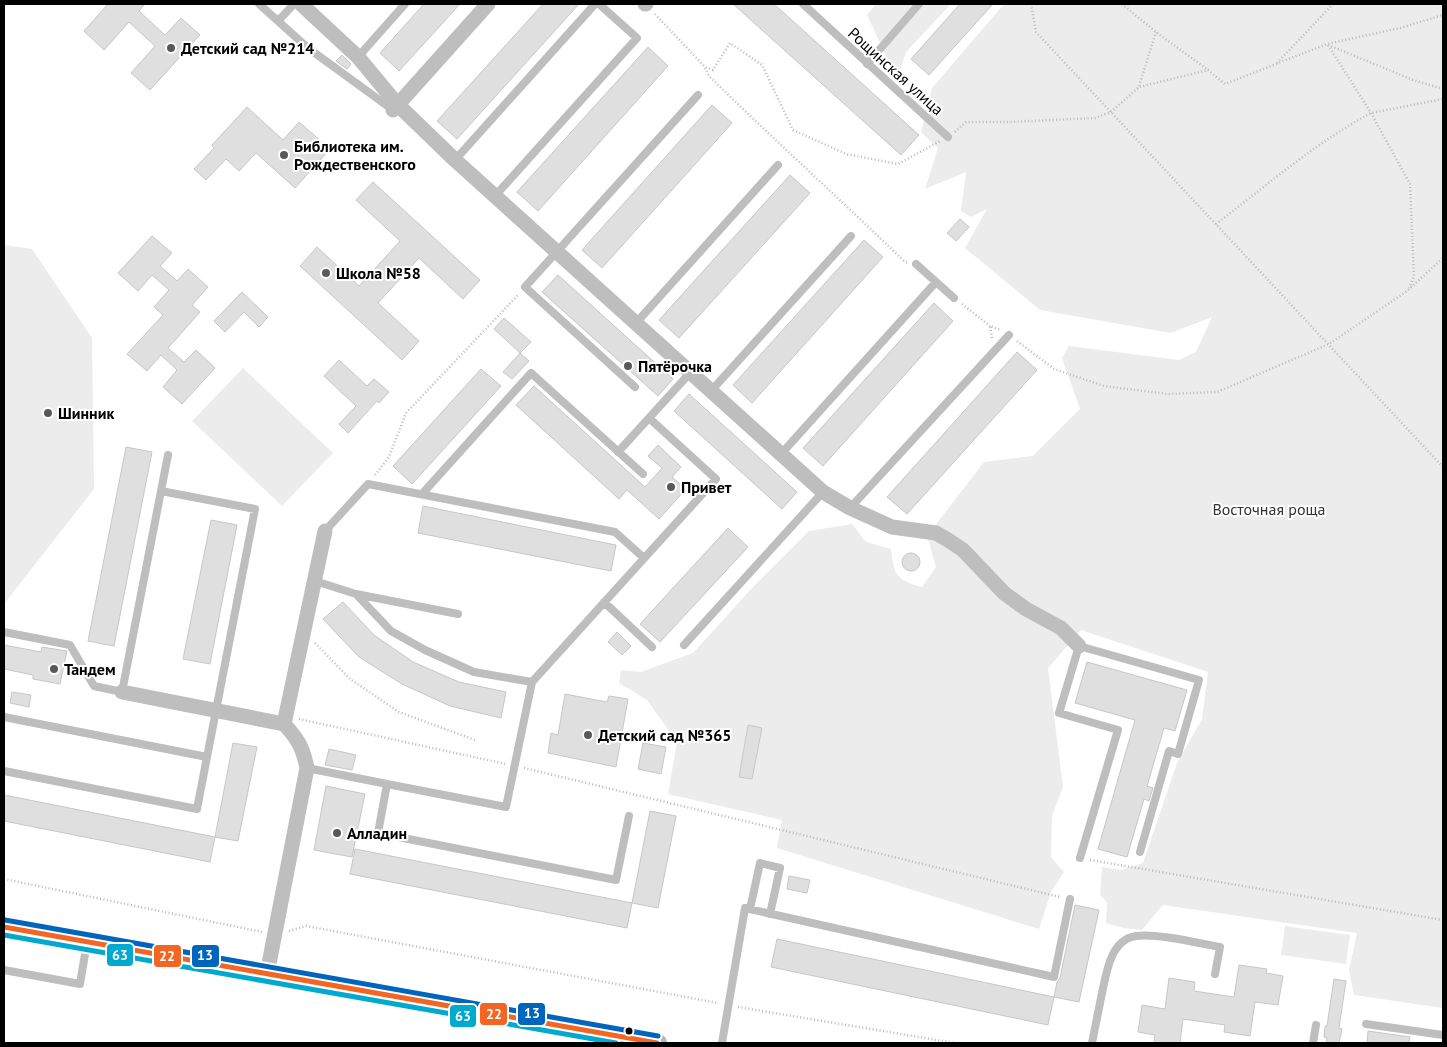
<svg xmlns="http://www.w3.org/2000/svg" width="1447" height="1047" viewBox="0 0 1447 1047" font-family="'PT Sans',sans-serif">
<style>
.green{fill:#ececec}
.building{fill:#dfdfdf;stroke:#c7c7c7}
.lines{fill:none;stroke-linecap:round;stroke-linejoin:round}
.path{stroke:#b9b9b9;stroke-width:2.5;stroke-dasharray:1 2.5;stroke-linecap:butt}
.service{stroke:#bebebe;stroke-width:8}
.minor{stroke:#bebebe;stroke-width:15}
.secondary{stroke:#b8b8b8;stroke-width:20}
.bus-1-casing{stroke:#fff;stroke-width:9}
.bus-2-casing{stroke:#fff;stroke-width:9}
.bus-3-casing{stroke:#fff;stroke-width:9}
.bus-1{stroke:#f26522;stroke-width:5}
.bus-2{stroke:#00a9ce;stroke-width:5}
.bus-3{stroke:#0065bd;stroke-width:5}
.poi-dot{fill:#595959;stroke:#fff;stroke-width:2}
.bus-dot{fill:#000;stroke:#fff;stroke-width:2}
.labels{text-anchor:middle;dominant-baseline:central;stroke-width:4;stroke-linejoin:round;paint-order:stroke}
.poi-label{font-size:16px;font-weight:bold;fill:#000;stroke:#fff;text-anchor:start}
.street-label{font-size:16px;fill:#000;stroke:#fff}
.park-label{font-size:16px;fill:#333;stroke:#fff}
.line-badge{stroke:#fff;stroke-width:2}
.badge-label{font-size:14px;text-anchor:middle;font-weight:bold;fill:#fff}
</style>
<rect width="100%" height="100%" fill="#fff"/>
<path class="green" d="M876 4H951L906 52 897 80 867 15Z
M1004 4H1443V1008L1354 995 1349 970 1357 933 1163 905 1142 930 1124 928 1106 923 1107 903 1100 894 1102 867 1120 870 1143 863 1177 763 1202 719 1208 672 1081 630 1048 668 1063 787 1052 816 1051 857 1064 872 1051 892 1039 929 777 848 782 820 668 794 677 742 647 700 619 683 621 670 641 672 693 653 752 588 809 531 852 524 866 542 891 549C894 575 896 580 922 587L936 567 927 536 984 462 1033 456 1080 409 1062 358 1069 346 1179 360 1196 352 1212 317 1171 333 1040 310 965 248 987 209 971 217 961 211 966 172 925 189 938 148 921 132 932 88Z
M4 245 32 249 92 338 94 489 4 604Z
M243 368 333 453 282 506 192 421Z
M1285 926 1350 935 1346 964 1281 955Z"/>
<path class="building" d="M108 4H145L139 11 165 35 181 18 200 35 150 90 131 73 155 46 129 22 104 50 84 31Z
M424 4H460L399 71 380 53Z
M543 4H579L457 139 437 121Z
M733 4H774L919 135 901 155Z
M960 4H993L929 75 911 59Z
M648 47 668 66 538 211 517 192Z
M342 55 351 64 347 69 336 61Z
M712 105 732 123 602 268 582 250Z
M247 107 283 140 299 122 330 149 295 188 256 153 239 171 226 159 206 180 194 169 214 148 212 145Z
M790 175 810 193 679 338 659 320Z
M373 182 480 280 463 299 419 258 378 303 419 341 402 360 300 266 317 247 359 286 400 241 356 200Z
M960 219 969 227 956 241 947 233Z
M152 236 172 253 160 266 177 281 188 269 208 287 192 305 200 312 168 348 184 362 196 350 215 368 182 404 163 387 177 370 161 355 147 371 127 354 163 315 154 307 169 290 152 275 138 291 118 273Z
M864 240 883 257 752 403 733 385Z
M558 275 673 379 658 396 542 292Z
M242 292 268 317 259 327 244 312 225 332 214 321Z
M934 303 953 321 823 466 803 448Z
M504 318 531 342 520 353 494 329Z
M1017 352 1037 370 907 514 887 497Z
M520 353 529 361 512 379 503 372Z
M339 360 367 386 374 379 389 392 379 403 377 401 348 433 339 424 356 406 324 376Z
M481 369 501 386 412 484 393 466Z
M534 386 645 487 662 468 648 456 658 445 681 467 672 477 686 489 659 519 627 490 619 499 516 405Z
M689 394 797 492 782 509 674 411Z
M126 447 152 452 114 646 88 641Z
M423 506 616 545 611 571 418 533Z
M211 520 237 525 210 664 183 659Z
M728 528 748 547 660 642 640 624Z
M902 562a9 9 0 1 1 18 0a9 9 0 1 1-18 0Z
M343 602 374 635 413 662 459 682 506 692 501 718 450 706 402 684 359 657 323 619Z
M617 632 631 646 622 655 608 642Z
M4 645 41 652 42 647 67 651 60 684 33 679V675L4 669Z
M1087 662 1187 690 1175 731 1164 728 1147 786 1153 788 1149 801 1144 799 1127 857 1098 849 1135 720 1075 703Z
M12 692 31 695 29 707 10 703Z
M565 694 607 702 609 696 628 699 616 767 548 753 551 733 558 735Z
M748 725 762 728 752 779 739 777Z
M233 743 257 747 238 841 215 837Z
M643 743 666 747 661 774 638 769Z
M329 749 356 755 352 770 325 765Z
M326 786 365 794 352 857 314 850Z
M4 795 215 837 210 862 4 821Z
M650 811 676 816 658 908 632 903Z
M355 849 632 903 627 928 350 874Z
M789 876 810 880 807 893 787 889Z
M1075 905 1099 910 1079 1002 1054 997 1057 982 1060 978Z
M777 939 1054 997 1048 1025 771 967Z
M1239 965 1267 969 1266 973 1283 976 1278 1005 1255 1002 1250 1036 1224 1032 1225 1025 1183 1019 1180 1043H1154L1155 1035 1138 1032 1142 1005 1165 1009 1169 978 1195 982 1194 991 1234 997Z
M1334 979 1346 981 1339 1028 1342 1029 1339 1043H1326L1327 1038 1324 1037 1325 1026H1327Z
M1368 1031 1410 1037 1409 1043H1367Z"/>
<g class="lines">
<path class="path" d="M1031 4 1036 32 1443 467
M1122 4 1156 32 1208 70
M655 14 705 67 713 70 730 43 762 65 793 130 846 154 898 164 940 141
M1328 45 1371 113 1410 184 1414 277 1409 288
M1328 45 1413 80 1443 89
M1277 63 1333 4
M705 68 709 76C773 139 840 199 905 262L908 263
M1139 86 1156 32
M955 132 966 122H1009L1095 118 1111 112 1139 87 1208 70 1225 84 1327 44 1400 28 1443 15
M1216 224C1266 186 1315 143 1371 113L1443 99
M962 304 990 326
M992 338 990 326 1000 330
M1017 341 1054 369 1104 386 1168 394 1217 392 1329 344 1407 291 1443 258
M375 475 389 457 406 413 519 294
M315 643 350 679 399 712 475 740
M299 719 506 764
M524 768 1060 897
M1090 860 1443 920
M4 879 262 932
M289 931 306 926 718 1003
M738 1007 955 1043"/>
<path class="service" d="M259 4 308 48 393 110
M803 4 948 137
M278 21 294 4
M358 57 405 4
M867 64 919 4
M455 160 595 4
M495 196 637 38 599 4
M916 264 954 298
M636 323 778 165
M635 387 525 287 698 95
M711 391 851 236
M618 452 690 373
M781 454 936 282
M161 491 255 509 207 757
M422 494 531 373 643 474
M850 508 1009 335
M325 531 368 484 615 532 644 558
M315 581 356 594 391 631 425 650 474 672 532 682
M356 594 458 614
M604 602 652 647
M4 632 70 645 94 686 122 692 168 455
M684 645 823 492
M4 717 207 757 197 809 4 771
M307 768 387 784 378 833 616 880 629 816
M387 784 506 807 532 682 716 479 649 418
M1080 858 1118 730 1059 713 1079 646 1199 680 1178 754 1169 751 1140 852
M750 909 760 863 780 868 770 914
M4 970 80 984 87 942
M1366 1024 1443 1035
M722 1043 745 908 1054 977 1070 899
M1092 1043C1095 1028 1098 1013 1101 998 1106 976 1109 940 1136 936 1157 933 1198 943 1220 947L1215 974
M1313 1043 1316 1025"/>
<path class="minor" d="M301 4 358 57 397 104 455 160 823 492 850 508 892 527 936 533 948 540 963 550 1004 593 1026 609 1061 628 1079 646
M645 4H646
M393 110 488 4
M122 692 284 724C298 739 303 748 307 768L267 974
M284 724 325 531"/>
<path class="secondary" d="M4 927 657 1043"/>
<g class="bus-1-casing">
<path id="bus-1" d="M4 927 657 1043"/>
</g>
<g class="bus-2-casing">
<path id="bus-2" d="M4 935 616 1043"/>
</g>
<g class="bus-3-casing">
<path id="bus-3" d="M5 920 658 1036"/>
</g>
<use href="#bus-1" class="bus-1"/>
<use href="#bus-2" class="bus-2"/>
<use href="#bus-3" class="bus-3"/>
</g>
<g class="poi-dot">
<circle cx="171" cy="48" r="5"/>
<circle cx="284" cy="155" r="5"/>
<circle cx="326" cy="273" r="5"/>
<circle cx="628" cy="366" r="5"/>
<circle cx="48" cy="413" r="5"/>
<circle cx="671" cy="487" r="5"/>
<circle cx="54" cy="669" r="5"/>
<circle cx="588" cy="735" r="5"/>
<circle cx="337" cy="833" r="5"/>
</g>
<circle class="bus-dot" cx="629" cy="1031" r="4.5"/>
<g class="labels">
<g class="poi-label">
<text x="181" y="48">Детский сад №214</text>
<text x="294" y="146">Библиотека им.<tspan x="294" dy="18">Рождественского</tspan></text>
<text x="336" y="273">Школа №58</text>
<text x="638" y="366">Пятёрочка</text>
<text x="58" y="413">Шинник</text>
<text x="681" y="487">Привет</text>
<text x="64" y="669">Тандем</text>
<text x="598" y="735">Детский сад №365</text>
<text x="347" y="833">Алладин</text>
</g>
<g class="street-label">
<text transform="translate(896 71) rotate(42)">Рощинская улица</text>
</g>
<g class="park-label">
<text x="1269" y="509">Восточная роща</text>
</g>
</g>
<g class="line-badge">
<rect x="106" y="943" width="28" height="24" rx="5" fill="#00a9ce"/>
<rect x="191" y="944" width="29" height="24" rx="5" fill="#0065bd"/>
<rect x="153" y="944" width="29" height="24" rx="5" fill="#f26522"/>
<rect x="517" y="1002" width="29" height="24" rx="5" fill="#0065bd"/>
<rect x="479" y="1002" width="29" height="24" rx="5" fill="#f26522"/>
<rect x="449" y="1004" width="28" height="24" rx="5" fill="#00a9ce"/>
</g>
<g class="badge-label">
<text x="120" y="960">63</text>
<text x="205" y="960">13</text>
<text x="167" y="961">22</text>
<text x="532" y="1018">13</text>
<text x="494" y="1019">22</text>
<text x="463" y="1021">63</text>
</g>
<rect width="1447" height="1047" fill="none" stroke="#000000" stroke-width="10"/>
</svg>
